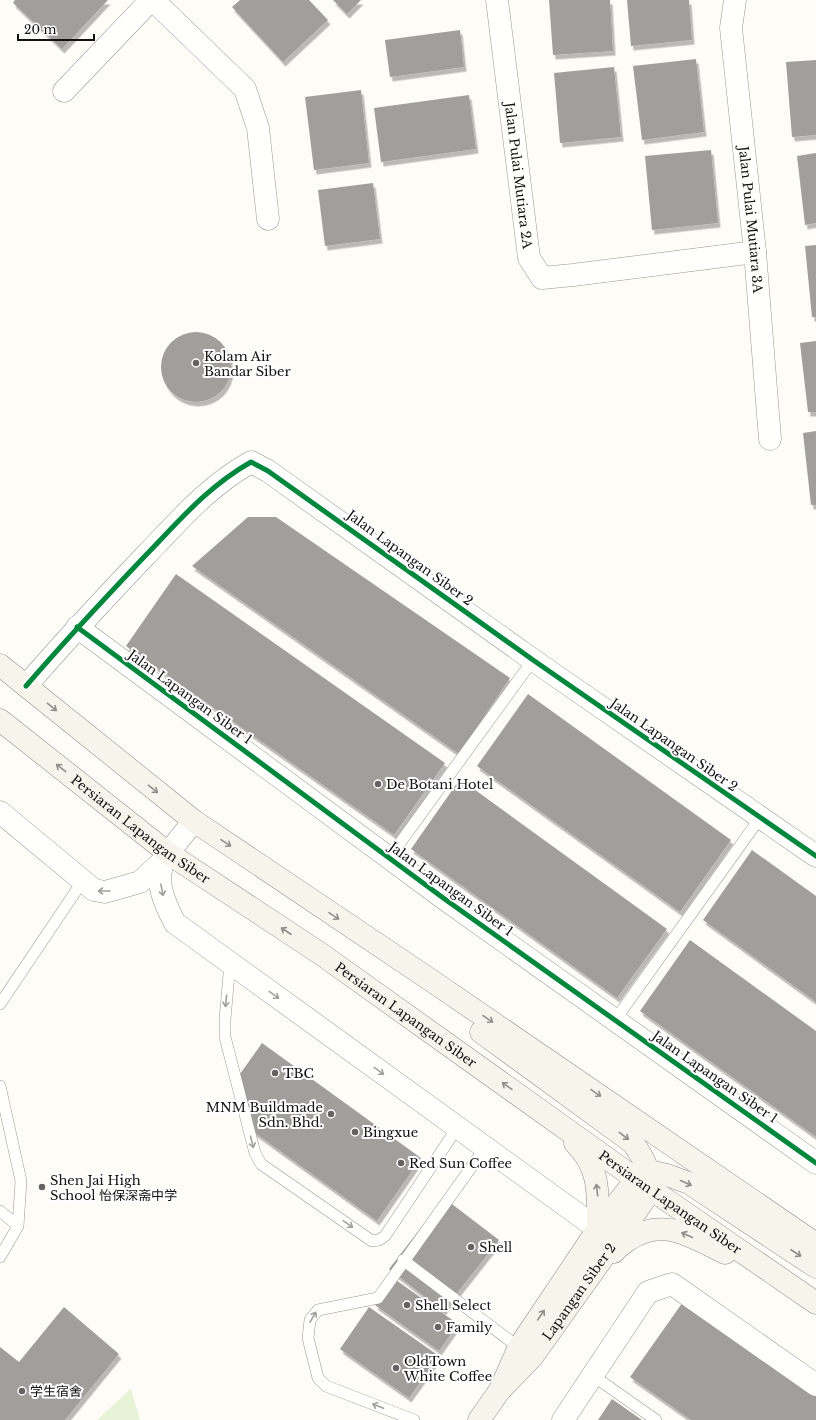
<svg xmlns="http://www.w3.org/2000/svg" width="816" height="1420" viewBox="0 0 816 1420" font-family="'Libre Baskerville','Noto Sans SC',serif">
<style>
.green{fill:#e7f3d7}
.building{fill:#a19f9c;filter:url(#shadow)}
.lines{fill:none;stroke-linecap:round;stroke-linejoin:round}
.lane-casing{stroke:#979795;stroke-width:12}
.street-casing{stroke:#979795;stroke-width:23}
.secondary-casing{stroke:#8e8d8b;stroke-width:23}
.lane{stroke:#fffffe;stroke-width:11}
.street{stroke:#fffffe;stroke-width:22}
.secondary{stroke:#f6f4eb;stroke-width:22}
.cycleway-casing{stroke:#fff;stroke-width:8}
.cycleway{stroke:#00873e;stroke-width:5}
.oneway{stroke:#8f8e89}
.oneway2{stroke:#a0a09f}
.poi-dot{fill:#646362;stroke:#fff;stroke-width:1.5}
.labels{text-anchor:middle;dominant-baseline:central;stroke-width:4;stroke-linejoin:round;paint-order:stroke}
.street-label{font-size:13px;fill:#111;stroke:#fff}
.poi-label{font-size:13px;fill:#111;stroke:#fff;text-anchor:start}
</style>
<defs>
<filter id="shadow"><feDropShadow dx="2.5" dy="4.5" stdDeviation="0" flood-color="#0004"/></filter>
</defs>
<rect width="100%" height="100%" fill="#fdfcf7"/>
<path class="green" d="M131 1389 140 1420H97Z"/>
<path class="building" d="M15 0H108L62 49 13 3Z
M240 0H309L328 20 283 62 232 7Z
M333 0H361L347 14Z
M549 0H610L613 51 553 55Z
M627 0H689L692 40 631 46Z
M460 30 464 67 390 77 385 40Z
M696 59 704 132 642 140 633 66Z
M816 60V135L792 137 786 62Z
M614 67 621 137 560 143 554 73Z
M361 90 369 163 314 170 305 97Z
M469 95 476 149 381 162 374 108Z
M711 150 718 223 652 230 645 156Z
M816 153V223L805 225 797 156Z
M373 183 380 239 325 246 318 190Z
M816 245V317H812L805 246Z
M161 367a35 35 0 1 1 70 0a35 35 0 1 1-70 0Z
M816 341V412H808L800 343Z
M816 431V505H811L803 433Z
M248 517H276L510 678 459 754 192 566Z
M176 574 445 763 394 835 126 646Z
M528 694 731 840 680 912 477 766Z
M460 779 667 929 617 998 411 849Z
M752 850 816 896V1002L703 920Z
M690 940 816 1031V1137L640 1011Z
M262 1043 421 1158 377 1221 251 1130 240 1074Z
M444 1198 499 1240 443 1311 389 1269Z
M393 1278 458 1324 439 1351 375 1305Z
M685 1299 816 1391V1420H691L630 1377Z
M64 1307 119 1354 65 1420H0V1347L19 1362Z
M369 1307 439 1356 409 1398 340 1349Z
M612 1399 642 1420H598Z"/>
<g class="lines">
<g class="lane-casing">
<path id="lane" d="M389 858 533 660
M230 963 225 1019V1037L255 1153 261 1164 372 1241 379 1240 385 1236 457 1128
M0 1004 82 882
M615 1020 760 818
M0 1086 21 1181 18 1226 0 1257
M0 1211 18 1226
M403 1260 521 1349
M592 1375 656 1420
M414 1420 326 1386 318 1378 308 1338 310 1320 318 1310 378 1298 485 1148"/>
</g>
<g class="street-casing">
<g id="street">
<path d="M153 0 245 89 258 128 268 219"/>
<path id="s1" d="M497 0 529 258 542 278 573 275 755 252"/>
<path id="s2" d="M735 0 731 28 755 252 770 439"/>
<path d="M64 91 151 0"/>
<path d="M77 627 446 900 816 1163"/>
<path d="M26 686C64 642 104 599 145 556 179 521 207 487 251 462L268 471 533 660 816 856"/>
<path d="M0 812 94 890 105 892 140 882 162 862"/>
<path d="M194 821C161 862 147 871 175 923L598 1229"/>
<path d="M563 1420 648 1292 672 1284 816 1385"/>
</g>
</g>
<g class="secondary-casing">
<g id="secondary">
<path d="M0 665 194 821 432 981 816 1244"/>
<path id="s3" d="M0 720 168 853 321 954 636 1179 816 1303"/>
<path d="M481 1032 633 1143C643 1157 649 1168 651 1186"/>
<path d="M575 1143C601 1168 598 1196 598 1229"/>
<path d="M614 1252C618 1247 623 1244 628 1240 664 1216 691 1237 725 1253"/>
<path d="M500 1390 519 1347 598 1229 636 1179 649 1171 667 1175 689 1183 816 1267"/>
<path id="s4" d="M479 1420 500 1390 532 1357 652 1189"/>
</g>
</g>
<use href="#lane" class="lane"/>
<use href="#street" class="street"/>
<use href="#secondary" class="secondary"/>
<g class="cycleway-casing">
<path id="cycleway" d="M77 627 446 900 816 1163
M26 686C64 642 104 599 145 556 179 521 207 487 251 462L268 471 533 660 816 856"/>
</g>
<use href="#cycleway" class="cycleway"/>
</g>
<defs><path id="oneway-shaft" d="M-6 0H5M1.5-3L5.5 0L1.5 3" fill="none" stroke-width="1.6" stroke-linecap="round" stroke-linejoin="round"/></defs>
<g class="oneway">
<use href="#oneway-shaft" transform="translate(52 707) rotate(39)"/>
<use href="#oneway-shaft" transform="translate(61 768) rotate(-142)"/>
<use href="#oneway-shaft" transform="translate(153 789) rotate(39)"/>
<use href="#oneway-shaft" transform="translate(226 843) rotate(34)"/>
<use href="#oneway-shaft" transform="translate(334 916) rotate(34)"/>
<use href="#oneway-shaft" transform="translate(286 931) rotate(-147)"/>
<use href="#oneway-shaft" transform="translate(488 1019) rotate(34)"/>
<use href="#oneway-shaft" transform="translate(507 1086) rotate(-145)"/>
<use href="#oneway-shaft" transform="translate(596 1093) rotate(34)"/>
<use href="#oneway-shaft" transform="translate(624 1136) rotate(37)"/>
<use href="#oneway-shaft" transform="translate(686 1183) rotate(24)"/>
<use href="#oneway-shaft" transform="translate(597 1190) rotate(-97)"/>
<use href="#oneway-shaft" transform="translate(687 1235) rotate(-156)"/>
<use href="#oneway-shaft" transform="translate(796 1253) rotate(33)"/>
<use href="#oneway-shaft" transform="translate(541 1315) rotate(-56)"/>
</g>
<g class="oneway2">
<use href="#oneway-shaft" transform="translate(162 890) rotate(79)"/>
<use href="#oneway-shaft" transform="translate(104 891) rotate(180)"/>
<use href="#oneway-shaft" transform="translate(274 995) rotate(36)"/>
<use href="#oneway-shaft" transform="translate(226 1001) rotate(96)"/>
<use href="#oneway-shaft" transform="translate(379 1071) rotate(36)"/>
<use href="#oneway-shaft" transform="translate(252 1142) rotate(76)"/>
<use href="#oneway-shaft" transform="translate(348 1224) rotate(35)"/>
<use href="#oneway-shaft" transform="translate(313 1317) rotate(-60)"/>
<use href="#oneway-shaft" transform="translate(378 1406) rotate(-159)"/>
</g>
<g class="poi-dot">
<circle cx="196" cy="363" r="4"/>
<circle cx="378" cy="784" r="4"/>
<circle cx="275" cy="1073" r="4"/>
<circle cx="331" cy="1114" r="4"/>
<circle cx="355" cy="1132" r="4"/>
<circle cx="401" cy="1163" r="4"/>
<circle cx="42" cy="1187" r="4"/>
<circle cx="471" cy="1247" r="4"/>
<circle cx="407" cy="1305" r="4"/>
<circle cx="438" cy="1327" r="4"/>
<circle cx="396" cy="1368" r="4"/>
<circle cx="22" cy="1391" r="4"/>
</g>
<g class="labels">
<g class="street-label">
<text stroke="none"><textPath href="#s1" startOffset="177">Jalan Pulai Mutiara 2A</textPath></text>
<text stroke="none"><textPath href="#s2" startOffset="221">Jalan Pulai Mutiara 3A</textPath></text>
<text transform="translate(410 558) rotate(36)">Jalan Lapangan Siber 2</text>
<text transform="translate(190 697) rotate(36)">Jalan Lapangan Siber 1</text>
<text transform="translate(674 745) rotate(35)">Jalan Lapangan Siber 2</text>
<text stroke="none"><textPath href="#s3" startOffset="178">Persiaran Lapangan Siber</textPath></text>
<text transform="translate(451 889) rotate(36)">Jalan Lapangan Siber 1</text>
<text stroke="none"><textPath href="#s3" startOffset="502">Persiaran Lapangan Siber</textPath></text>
<text transform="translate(715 1077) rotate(35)">Jalan Lapangan Siber 1</text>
<text stroke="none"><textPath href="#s3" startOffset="826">Persiaran Lapangan Siber</textPath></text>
<text stroke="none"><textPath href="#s4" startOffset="163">Lapangan Siber 2</textPath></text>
</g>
<g class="poi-label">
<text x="204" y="356">Kolam Air<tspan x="204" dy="15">Bandar Siber</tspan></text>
<text x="386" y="784">De Botani Hotel</text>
<text x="283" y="1073">TBC</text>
<text x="323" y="1107" text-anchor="end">MNM Buildmade<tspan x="323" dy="15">Sdn. Bhd.</tspan></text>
<text x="363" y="1132">Bingxue</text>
<text x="409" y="1163">Red Sun Coffee</text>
<text x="50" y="1180">Shen Jai High<tspan x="50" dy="15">School 怡保深斋中学</tspan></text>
<text x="479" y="1247">Shell</text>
<text x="415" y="1305">Shell Select</text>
<text x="446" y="1327">Family</text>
<text x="404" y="1361">OldTown<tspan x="404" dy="15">White Coffee</tspan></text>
<text x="30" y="1391">学生宿舍</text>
</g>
</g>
<path d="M18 34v6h76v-6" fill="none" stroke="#111111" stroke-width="2"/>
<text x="24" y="34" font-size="12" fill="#111111" stroke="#ffffff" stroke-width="3" paint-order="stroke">20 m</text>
</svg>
